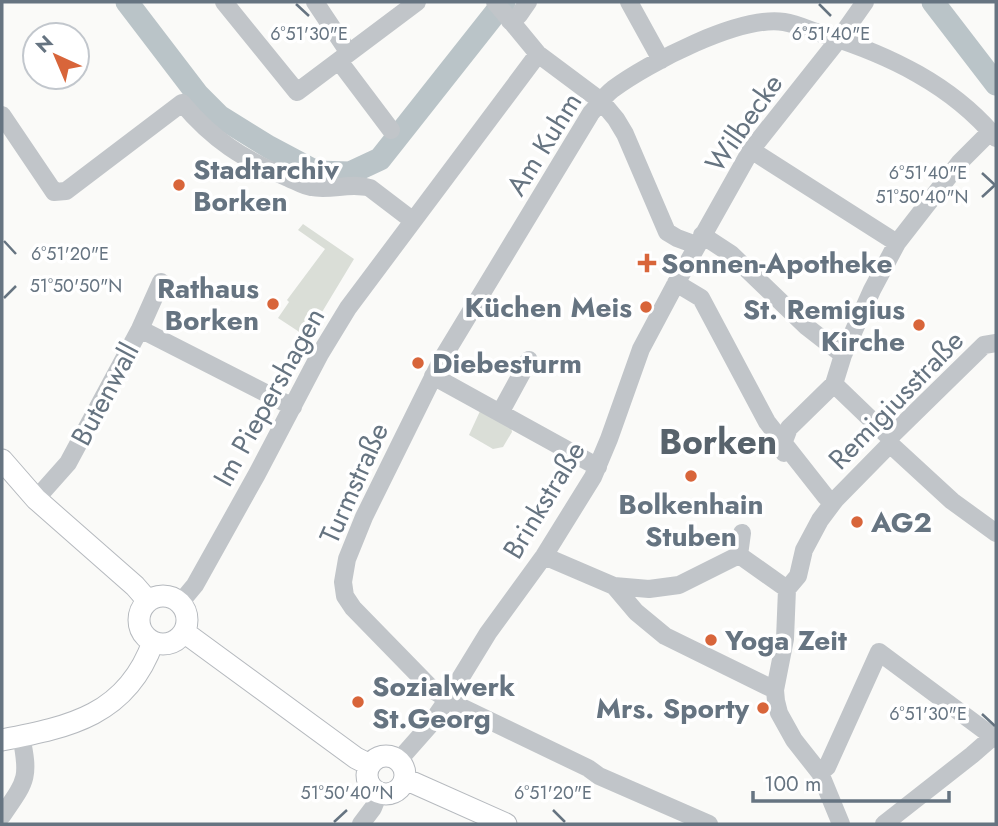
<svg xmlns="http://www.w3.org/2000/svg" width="998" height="826" viewBox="0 0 998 826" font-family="Jost,sans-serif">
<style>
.green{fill:#daded7}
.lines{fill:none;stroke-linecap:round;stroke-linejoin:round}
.river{stroke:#bac4c8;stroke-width:23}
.major-casing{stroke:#b5b9be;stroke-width:23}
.minor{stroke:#c1c5c9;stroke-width:18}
.major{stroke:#fff;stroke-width:21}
.ticks{fill:none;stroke:#667481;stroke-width:2.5}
.poi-dot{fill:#d8653a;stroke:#fff;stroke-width:2.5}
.labels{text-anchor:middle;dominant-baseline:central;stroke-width:7;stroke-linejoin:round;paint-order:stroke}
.street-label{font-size:28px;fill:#667481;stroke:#fff}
.poi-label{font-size:28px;font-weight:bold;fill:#667481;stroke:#fff;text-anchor:start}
.district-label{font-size:35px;font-weight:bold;fill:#58636c;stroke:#fff}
.ticks-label{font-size:18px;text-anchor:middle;fill:#667481;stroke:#fff;stroke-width:7;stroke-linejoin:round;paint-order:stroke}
</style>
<rect width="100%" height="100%" fill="#fafaf8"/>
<path class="green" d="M303 224 354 259 307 337 278 318 289 302 287 300 325 249 298 230Z
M481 409 511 426 512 432 503 447 493 449 469 435Z"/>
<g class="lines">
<path class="river" d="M127 2 198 95 219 116 269 147 316 172 350 173 380 159 504 2
M933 2 996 84"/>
<g class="major-casing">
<path id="major" d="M2 460 36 499 135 586 148 601
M139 620a24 24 0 1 1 48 0a24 24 0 1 1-48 0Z
M184 632 356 758 370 765
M2 740C70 727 127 715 153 642
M367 775a19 19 0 1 1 38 0a19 19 0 1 1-38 0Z
M405 779 506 824"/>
</g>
<path class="minor" d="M224 2 297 92 417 2
M315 2 349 53
M495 2 538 54 601 101 616 119 625 134 667 232 677 238 696 245
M629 2 661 60
M510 21 519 15 528 2
M339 61 391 130
M2 115 54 192 66 191 182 103C213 140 243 159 286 177 294 180 303 186 311 187 331 191 351 182 370 188L412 220
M751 150 897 243
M702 235 731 254 807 327 843 355
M676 283 701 298 767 422 826 497 835 500
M140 329 293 407
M433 376 598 467
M834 384 886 434 891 436
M500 413 529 360
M890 444 952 501 996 533
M784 453V441L789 428 834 384 843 355 872 290 897 243 960 162 991 131
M36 499 68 463 140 329 161 282
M739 555 787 589
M739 555 742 533
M544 556 614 586 649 589 679 585 739 555
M614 586 636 612 665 636 775 690
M787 589 798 576 804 550 820 520 835 500 890 444 891 436 984 345 996 343
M787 589 785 639 775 690 776 701 779 713 794 740 820 773 841 824
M180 603 195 585 257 474 320 354 348 308 538 54
M399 760 429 726 447 700 488 633 544 556 593 477 609 439 641 349 674 287 751 150 839 39 865 2
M820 773 827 767 879 652 996 739
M2 816C26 781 30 779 21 736
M361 824 373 808 379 793
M709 824 599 776 588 768 453 703 433 690 353 608 345 596 343 582 347 559 364 517 442 359 591 113C598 105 604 96 613 89 648 63 740 15 784 22 797 24 812 31 825 35 889 55 952 85 996 138
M884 824 972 755 996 734"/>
<use href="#major" class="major"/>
</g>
<path class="ticks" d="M296 4 309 16M819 4 831 16M982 173 995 185M982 197 995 185M4 241 16 254M4 298 16 286M982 714 995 726M553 810 565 822M334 822 347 810"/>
<g class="poi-dot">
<circle cx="179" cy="185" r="7"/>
<path d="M643.5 252.5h7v7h7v7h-7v7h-7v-7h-7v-7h7z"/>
<circle cx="273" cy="304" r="7"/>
<circle cx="646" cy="307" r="7"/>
<circle cx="919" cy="325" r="7"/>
<circle cx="418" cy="363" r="7"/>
<circle cx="691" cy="476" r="7"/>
<circle cx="857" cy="522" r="7"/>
<circle cx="711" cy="640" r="7"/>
<circle cx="358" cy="702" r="7"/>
<circle cx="763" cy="708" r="7"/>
</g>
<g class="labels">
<g class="street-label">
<text transform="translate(744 123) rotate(-55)">Wilbecke</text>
<text transform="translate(544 144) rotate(-58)">Am Kuhm</text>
<text transform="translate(105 394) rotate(-62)">Butenwall</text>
<text transform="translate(269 397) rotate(-61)">Im Piepershagen</text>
<text transform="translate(896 400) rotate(-46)">Remigiusstraße</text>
<text transform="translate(354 483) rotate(-66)">Turmstraße</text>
<text transform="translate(544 500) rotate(-59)">Brinkstraße</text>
</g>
<g class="poi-label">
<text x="193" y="169">Stadtarchiv<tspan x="193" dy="32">Borken</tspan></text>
<text x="661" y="263">Sonnen-Apotheke</text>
<text x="259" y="288" text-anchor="end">Rathaus<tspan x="259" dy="32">Borken</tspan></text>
<text x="632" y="307" text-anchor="end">Küchen Meis</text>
<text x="905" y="309" text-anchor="end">St. Remigius<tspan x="905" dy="32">Kirche</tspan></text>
<text x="432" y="363">Diebesturm</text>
<text x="691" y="504" text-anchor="middle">Bolkenhain<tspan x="691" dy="32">Stuben</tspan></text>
<text x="871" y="522">AG2</text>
<text x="725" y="640">Yoga Zeit</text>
<text x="372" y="686">Sozialwerk<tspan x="372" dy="32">St.Georg</tspan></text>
<text x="749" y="708" text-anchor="end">Mrs. Sporty</text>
</g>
<g class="district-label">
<text x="718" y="442">Borken</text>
</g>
</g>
<g class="ticks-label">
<text x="309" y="40">6°51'30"E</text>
<text x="831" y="40">6°51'40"E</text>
<text x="928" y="179">6°51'40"E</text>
<text x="922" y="203">51°50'40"N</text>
<text x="70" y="260">6°51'20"E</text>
<text x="76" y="292">51°50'50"N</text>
<text x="928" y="720">6°51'30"E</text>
<text x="553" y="799">6°51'20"E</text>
<text x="347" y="799">51°50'40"N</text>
</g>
<rect width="998" height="826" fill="none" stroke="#667481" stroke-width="7"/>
<g transform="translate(56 56) rotate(316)"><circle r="33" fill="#ffffff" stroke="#c2c7cd" stroke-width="2"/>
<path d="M0-5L12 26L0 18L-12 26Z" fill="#d8653a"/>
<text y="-10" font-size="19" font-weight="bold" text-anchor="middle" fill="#667481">N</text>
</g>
<path d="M753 791v10h196v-10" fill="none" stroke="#667481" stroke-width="3.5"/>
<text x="764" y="791" font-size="21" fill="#667481" stroke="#ffffff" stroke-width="5" paint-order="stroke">100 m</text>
</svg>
